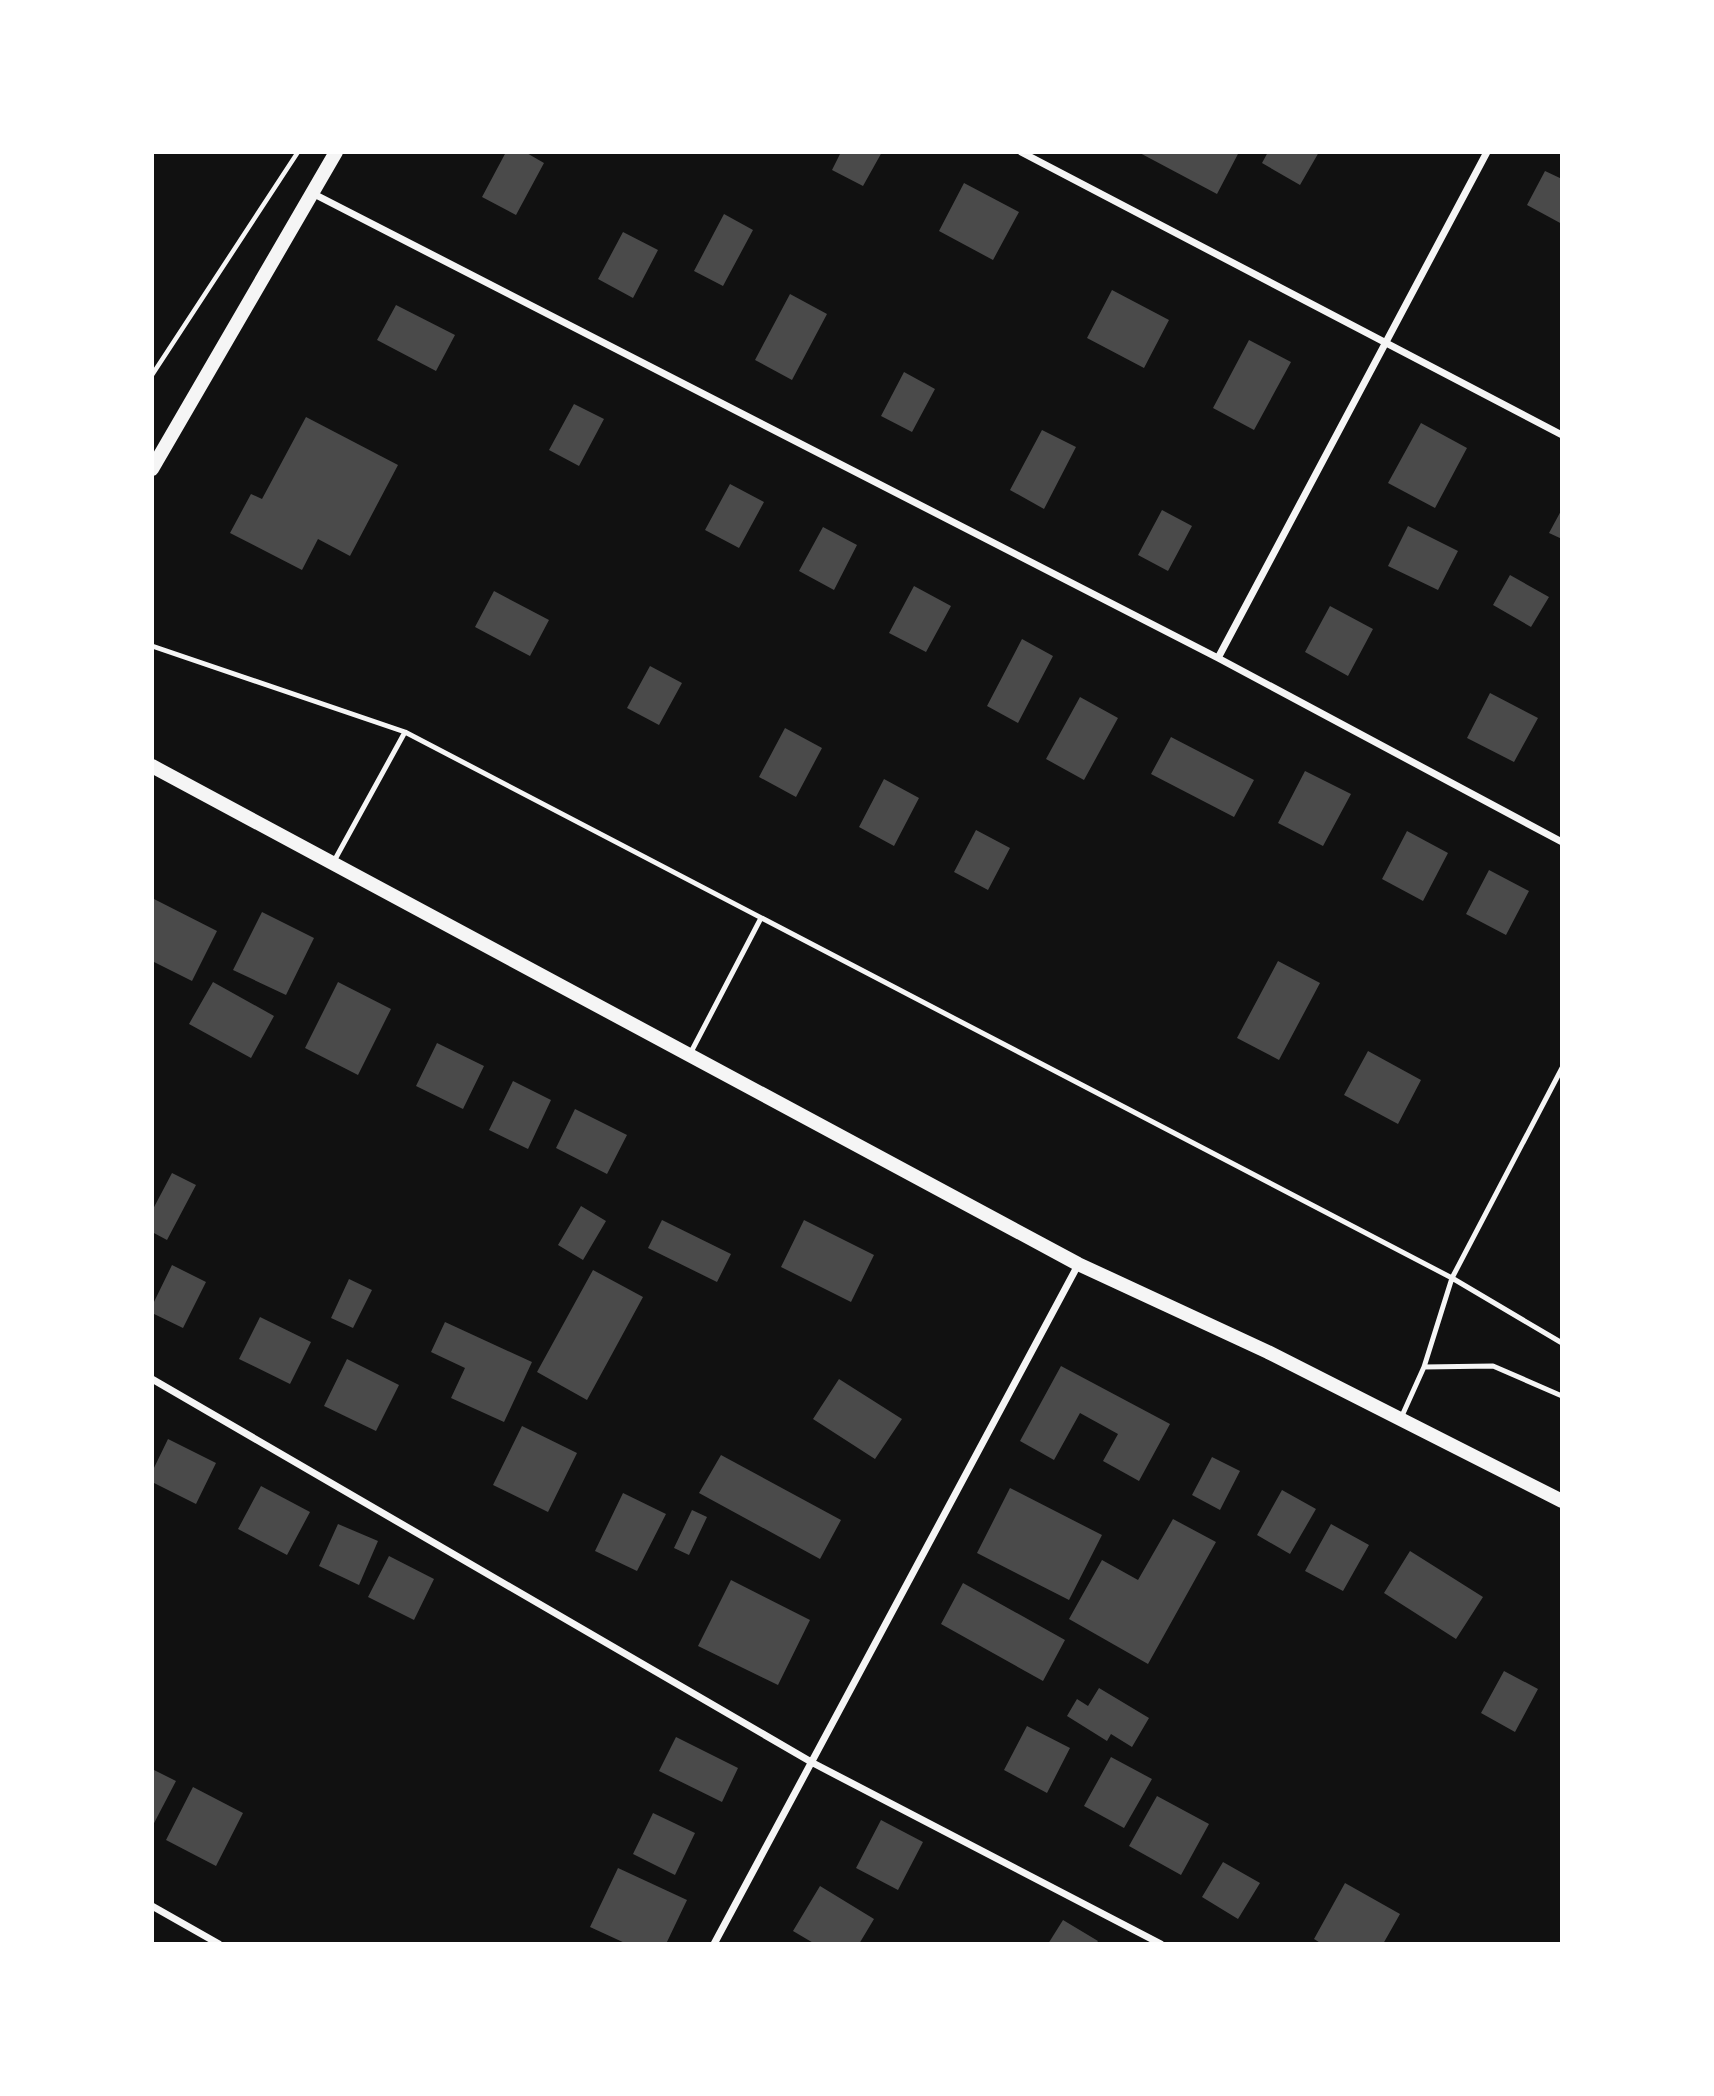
<svg xmlns="http://www.w3.org/2000/svg" width="1714" height="2096" viewBox="0 0 1714 2096" font-family="Barlow,sans-serif">
<style>
.building{fill:#4a4a4a}
.lines{fill:none;stroke-linecap:round;stroke-linejoin:round}
.path{stroke:#f5f5f5;stroke-width:4.5}
.service{stroke:#f5f5f5;stroke-width:5}
.minor{stroke:#f5f5f5;stroke-width:7}
.secondary{stroke:#f5f5f5;stroke-width:14}
</style>
<rect width="100%" height="100%" fill="#111"/>
<path class="building" d="M506 152H525L544 163 516 215 482 197Z
M841 152H882L863 186 832 170Z
M1138 152H1239L1217 194Z
M1268 152H1319L1300 185 1262 163Z
M1545 171 1562 179V224L1527 205Z
M964 183 1019 212 993 260 939 231Z
M724 214 753 230 723 286 694 271Z
M623 232 658 250 633 298 598 279Z
M1112 290 1169 320 1144 368 1087 338Z
M790 294 827 314 792 380 755 360Z
M396 305 455 335 436 371 377 340Z
M1249 340 1291 362 1254 430 1213 408Z
M904 372 935 389 912 432 881 416Z
M574 404 604 419 579 466 549 450Z
M306 417 398 465 350 556 318 539 302 570 230 533 251 494 262 499Z
M1421 423 1467 448 1435 508 1388 483Z
M1042 430 1076 447 1044 509 1010 490Z
M730 484 764 502 739 548 705 530Z
M1562 509V539L1549 533Z
M1162 510 1192 526 1168 571 1138 555Z
M1408 526 1458 551 1438 590 1388 566Z
M823 527 857 545 834 590 799 571Z
M1510 575 1549 597 1531 627 1493 605Z
M914 586 951 606 926 652 889 633Z
M494 591 549 620 530 656 475 627Z
M1330 606 1373 629 1348 676 1305 652Z
M1022 639 1053 656 1018 723 987 706Z
M650 666 682 683 659 725 627 708Z
M1490 693 1538 718 1514 762 1467 738Z
M1080 697 1118 718 1084 780 1046 759Z
M785 728 822 748 796 797 759 777Z
M1171 737 1254 780 1234 817 1151 774Z
M1305 771 1351 794 1323 846 1278 823Z
M884 779 919 798 894 846 859 827Z
M976 830 1010 848 988 890 954 872Z
M1407 831 1448 853 1423 901 1382 879Z
M1489 870 1529 891 1506 935 1466 914Z
M152 898 217 931 192 981 152 961Z
M262 912 314 938 286 995 233 970Z
M1278 961 1320 983 1279 1060 1237 1038Z
M213 982 274 1016 251 1058 189 1024Z
M338 982 391 1009 358 1075 305 1048Z
M437 1043 484 1066 463 1109 416 1086Z
M1368 1051 1421 1080 1398 1124 1344 1095Z
M513 1081 551 1100 528 1149 489 1130Z
M575 1109 627 1135 607 1174 556 1148Z
M172 1173 196 1185 167 1240 152 1232V1211Z
M581 1206 606 1221 583 1260 558 1245Z
M662 1220 731 1254 717 1282 648 1248Z
M804 1220 874 1255 851 1302 781 1267Z
M172 1265 206 1282 183 1328 152 1313V1306Z
M593 1270 643 1297 587 1400 537 1372Z
M349 1279 372 1290 353 1328 331 1318Z
M260 1317 311 1342 290 1384 239 1359Z
M445 1322 532 1362 504 1422 451 1398 465 1368 431 1352Z
M347 1359 399 1385 376 1431 324 1406Z
M1061 1366 1170 1424 1139 1481 1103 1461 1118 1434 1080 1413 1054 1460 1020 1441Z
M839 1379 902 1419 875 1459 813 1419Z
M522 1426 577 1453 548 1512 493 1485Z
M168 1439 216 1463 196 1504 152 1482V1472Z
M721 1455 841 1520 820 1559 699 1493Z
M1212 1457 1240 1471 1220 1510 1192 1495Z
M261 1486 310 1512 287 1555 238 1529Z
M1010 1488 1102 1535 1069 1600 977 1553Z
M1282 1490 1316 1509 1290 1554 1257 1535Z
M623 1493 666 1514 637 1571 595 1551Z
M692 1510 707 1517 689 1555 674 1548Z
M1173 1519 1216 1542 1148 1664 1069 1619 1102 1560 1138 1580Z
M338 1524 378 1541 359 1585 319 1566Z
M1331 1524 1369 1545 1343 1591 1305 1571Z
M1410 1551 1483 1597 1456 1639 1384 1593Z
M389 1556 434 1579 414 1620 368 1597Z
M731 1580 810 1620 778 1685 698 1646Z
M963 1583 1065 1640 1043 1681 941 1624Z
M1504 1671 1538 1689 1515 1732 1481 1713Z
M1099 1688 1149 1718 1132 1747 1111 1734 1107 1741 1067 1716 1077 1699 1088 1706Z
M1027 1726 1070 1748 1047 1793 1004 1770Z
M676 1737 738 1768 722 1802 659 1771Z
M1111 1757 1152 1779 1124 1828 1084 1806Z
M152 1769 176 1781 152 1827Z
M193 1787 243 1813 216 1866 166 1840Z
M1157 1796 1209 1824 1181 1875 1129 1846Z
M653 1813 695 1833 675 1875 633 1854Z
M881 1820 923 1842 898 1890 856 1868Z
M1223 1862 1260 1883 1238 1919 1202 1897Z
M618 1868 687 1900 666 1944H627L590 1927Z
M1345 1883 1400 1914 1383 1944H1322L1314 1939Z
M820 1886 874 1919 859 1944H815L793 1931Z
M1063 1920 1098 1941 1096 1944H1048Z"/>
<g class="lines">
<path class="path" d="M152 375 298 152"/>
<path class="service" d="M152 646 405 732 1452 1278 1562 1343
M333 863 405 732
M690 1054 761 918
M1424 1367 1493 1366 1562 1396
M1401 1418 1424 1367 1452 1278 1562 1068"/>
<path class="minor" d="M1021 152 1562 435
M312 193 1218 658 1562 842
M1218 658 1487 152
M152 1379 813 1763 1161 1944
M152 1906 219 1944
M714 1944 1078 1265"/>
<path class="secondary" d="M152 469 336 152
M152 766 1078 1264 1268 1352 1562 1501"/>
</g>
<rect width="1714" height="2096" fill="none" stroke="#ffffff" stroke-width="308"/>
</svg>
